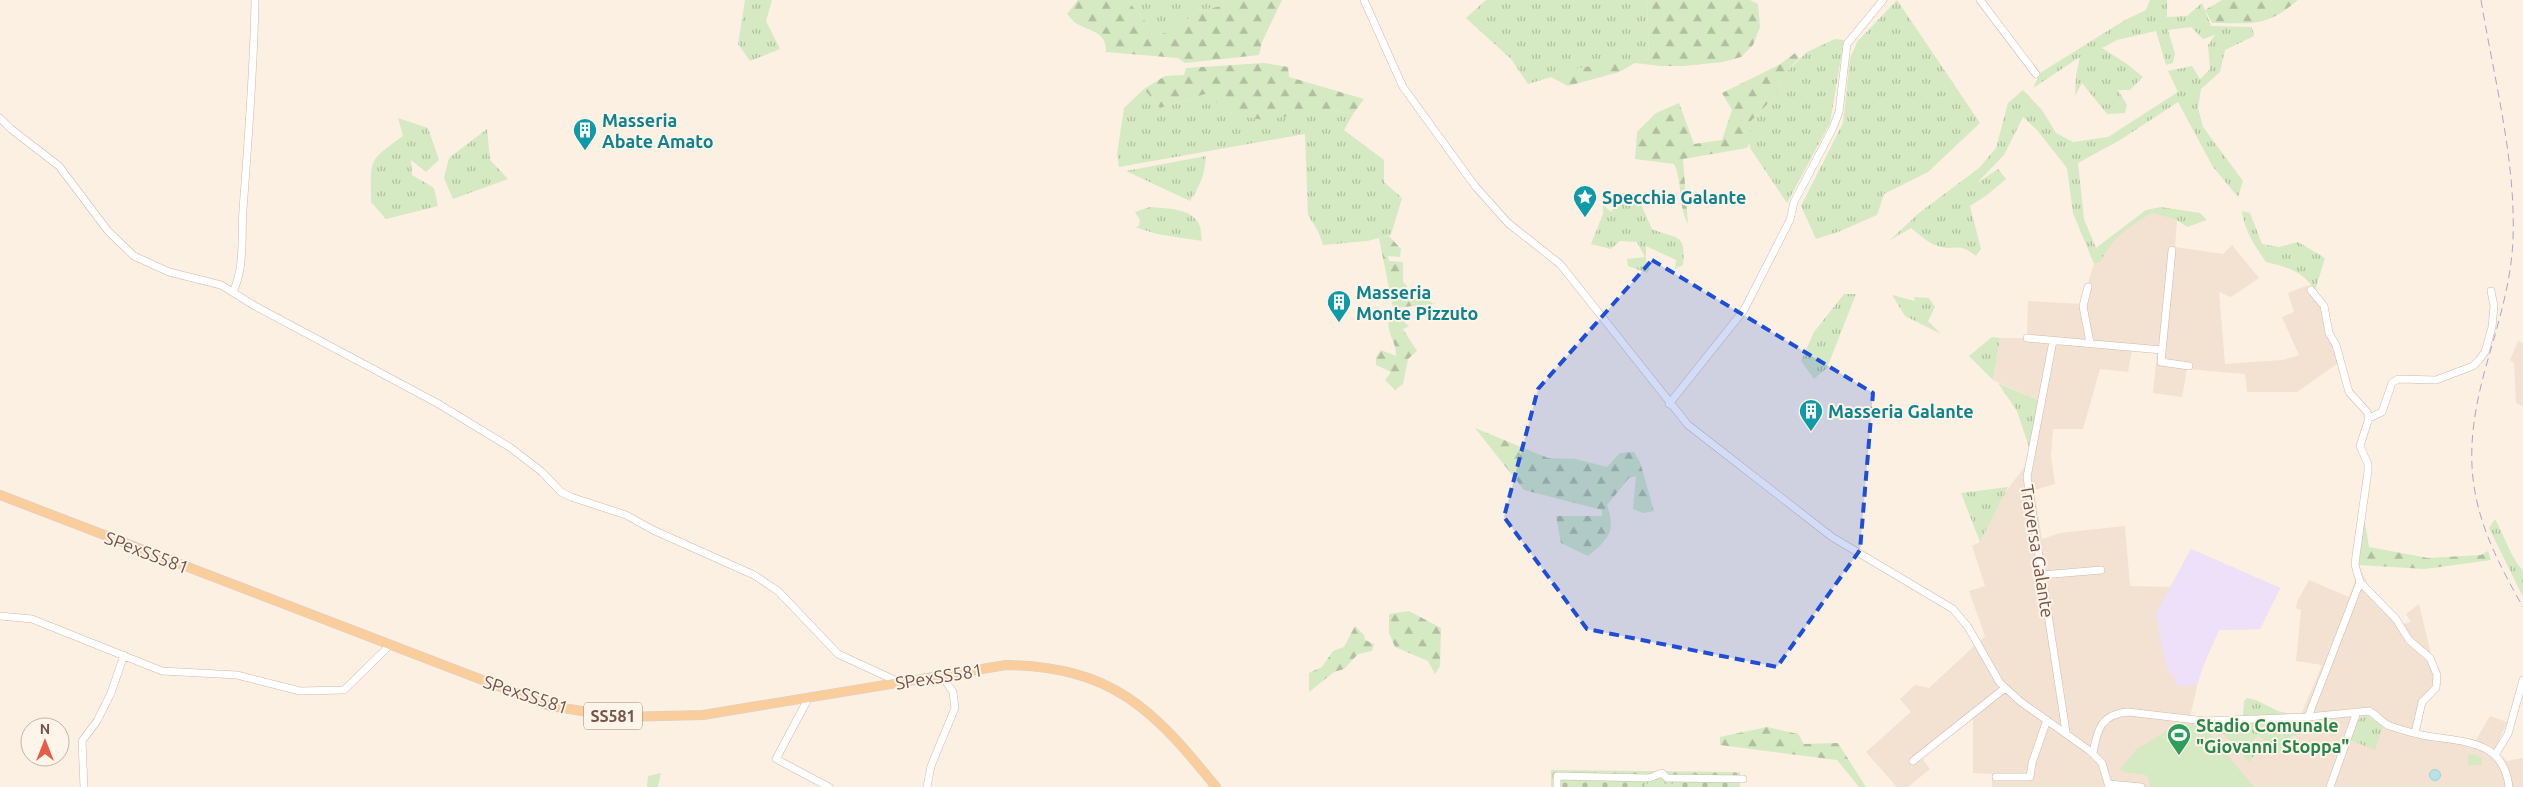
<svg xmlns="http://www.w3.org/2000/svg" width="2523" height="787" viewBox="0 0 2523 787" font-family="Ubuntu,sans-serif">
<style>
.residential{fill:#f3e1d1}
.education{fill:#ede0f8}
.grass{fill:url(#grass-tufts)}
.forest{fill:url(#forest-firs)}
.cemetery{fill:url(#cemetery-stones)}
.park{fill:url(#park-crowns)}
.garden{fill:#d5e9c2}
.water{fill:#b8e3e5;stroke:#9ed3d7}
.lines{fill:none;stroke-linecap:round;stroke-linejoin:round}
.minor-casing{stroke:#cfb9ad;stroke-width:8}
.major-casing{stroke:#d8cfcc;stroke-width:10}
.minor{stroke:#fff;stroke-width:7}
.major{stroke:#face9c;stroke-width:9}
.rail{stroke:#b2a2c5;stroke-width:1;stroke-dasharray:8 5;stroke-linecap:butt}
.marked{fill:#1d4ed8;fill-opacity:0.2;stroke:#1d4ed8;stroke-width:4;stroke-dasharray:10 6;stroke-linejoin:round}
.labels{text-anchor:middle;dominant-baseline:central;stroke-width:4;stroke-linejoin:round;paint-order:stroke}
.shield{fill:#fff4e9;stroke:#9e8479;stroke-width:1}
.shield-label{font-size:16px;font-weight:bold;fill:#745449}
.culture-label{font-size:18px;font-weight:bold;fill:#0d838f;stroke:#fff4e9;text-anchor:start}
.street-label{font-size:18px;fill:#745449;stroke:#fff4e9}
.leisure-label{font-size:18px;font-weight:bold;fill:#27864d;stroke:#fff4e9;text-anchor:start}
</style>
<defs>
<pattern id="grass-tufts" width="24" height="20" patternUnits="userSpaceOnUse" patternTransform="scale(1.25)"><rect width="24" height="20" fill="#d5e9c2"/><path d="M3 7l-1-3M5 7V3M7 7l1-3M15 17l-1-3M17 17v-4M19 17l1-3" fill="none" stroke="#b1bfa0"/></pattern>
<pattern id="forest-firs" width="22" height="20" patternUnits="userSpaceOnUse" patternTransform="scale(1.25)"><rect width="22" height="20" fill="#d5e9c2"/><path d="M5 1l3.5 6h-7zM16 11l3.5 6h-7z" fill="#b1bfa0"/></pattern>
<pattern id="cemetery-stones" width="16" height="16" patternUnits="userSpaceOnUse" patternTransform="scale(1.25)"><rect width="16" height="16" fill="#d5e9c2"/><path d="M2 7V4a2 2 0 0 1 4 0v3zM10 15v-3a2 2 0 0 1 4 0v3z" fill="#b1bfa0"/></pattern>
<pattern id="park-crowns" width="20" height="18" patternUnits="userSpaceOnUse" patternTransform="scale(1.25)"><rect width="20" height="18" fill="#d5e9c2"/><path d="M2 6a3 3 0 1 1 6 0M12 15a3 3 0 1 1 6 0" fill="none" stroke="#b1bfa0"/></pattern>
</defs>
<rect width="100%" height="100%" fill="#fcf0e3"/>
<path class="residential" d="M2152 213 2177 220 2175 247 2223 254 2232 245 2259 278 2231 297 2219 292 2225 364 2283 360 2299 355 2282 317 2294 312 2288 293 2308 285 2312 295 2322 305 2341 361 2297 392H2247L2245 374 2187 369 2182 397 2153 393 2157 353 2132 350 2128 372 2100 369 2083 429H2053L2051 456 2055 484 2034 490 2042 539 2060 533 2125 526 2130 586 2171 587 2191 549 2280 588 2260 629 2219 630 2200 673 2190 717 2211 719 2252 744 2258 735 2284 755 2322 665 2296 661 2301 610 2296 608 2297 602 2309 580 2349 597 2360 568 2368 585 2404 624 2411 622 2406 614 2419 604 2431 654 2441 685 2423 703 2420 730 2431 734 2449 735 2476 740 2490 716 2507 722 2495 749 2507 761 2523 758V787H1992V774L1973 773V718L1921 757 1930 769 1908 787H1897L1866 752 1911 712 1900 699 1915 685 1929 688 1985 636 1969 591 1985 586 1972 546 1980 542 2004 494 2023 469 2031 453 2040 401 1993 380 2000 338H2027L2028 301 2081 304 2094 264 2100 262 2110 243 2133 224Z
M2518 341 2523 343V406L2516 403 2514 363 2510 360Z"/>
<path class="education" d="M2191 549 2280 588 2260 629 2219 630 2206 658 2197 685 2178 686 2168 669 2164 656 2156 613Z"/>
<path class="grass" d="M745 0H772L766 21 780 49 750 61 738 44Z
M1127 0H1232L1230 4 1199 11 1176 27 1158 36Z
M1486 0H1647L1649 59 1578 69 1528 84 1511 59 1466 18Z
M1897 0 1980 123 1928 172 1884 194 1877 215 1838 232 1816 239 1801 206 1843 123 1850 59 1857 42Z
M2150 0H2167V17L2187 16 2202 3 2211 26 2252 27 2254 36 2225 50 2220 72 2201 89 2198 108 2203 127 2243 181 2238 197 2213 167 2178 102 2120 140 2078 163 2084 219 2096 248 2146 210 2161 207 2200 213 2207 220 2187 227 2177 220 2152 213C2127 228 2114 236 2100 262L2094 264 2073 213 2067 168 2037 130 2023 117 2004 155 1977 183 1998 169 2006 179 1987 195 1970 206 1981 249 1976 256C1956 241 1957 252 1938 246 1928 243 1920 235 1911 228L1889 241 1919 213 1979 168 1996 148 2008 103 2023 90 2042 110 2056 133 2073 142 2108 137 2178 92 2168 71 2192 66 2200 79 2210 69 2208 45 2215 35 2203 39 2191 27 2168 30 2175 54 2173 63 2166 65 2156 31 2117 40 2102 48 2127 64 2143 77 2130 90H2118L2127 105 2125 113 2107 114 2082 83 2075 96 2076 75 2080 57 2033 88 2040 73 2125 20 2146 10Z
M1835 39 1844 40 1830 123 1787 203 1750 148 1749 123 1777 94 1785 73 1807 52Z
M1144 89 1160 108 1205 94 1232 114H1296L1328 110 1353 114 1344 130 1384 160V182L1402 198 1391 235 1367 241 1323 245 1318 231 1308 215 1305 134 1119 167 1117 154 1124 108Z
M398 118 428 128 439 160 426 172 411 160 412 175 434 188 438 206 386 219 371 202C371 158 367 162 403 136Z
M487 129 490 160 508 179 453 199 444 178 449 158Z
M1206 156C1205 174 1200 186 1190 201L1126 171Z
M1622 193H1636L1652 229C1679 240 1686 233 1683 265L1675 269 1676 260 1646 246V260L1650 269 1647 273 1628 266 1627 259 1645 257 1637 242 1620 241 1611 249 1591 244 1603 214V205L1611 212Z
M1150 207C1166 209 1190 207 1199 224 1201 228 1201 236 1202 241L1157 234 1135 227 1139 226 1140 220 1135 212Z
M2242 211 2250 213 2262 244 2279 247 2298 242 2325 258 2315 291C2304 271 2287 267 2266 262 2255 246 2244 230 2242 211Z
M1844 294H1856L1827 368 1814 379 1801 361 1814 332Z
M1892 295 1915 301 1914 297 1929 298 1935 307 1928 321 1941 334 1905 316Z
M1992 337 2000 338 1993 380 1969 356Z
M1998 383 2040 401 2031 453 2017 411Z
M2008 487 1980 542 1961 493Z
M2495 519C2505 537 2510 556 2523 571V597L2489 528Z
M2247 698 2256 700 2278 711 2296 715 2243 717 2244 701Z
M2366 715 2383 726 2375 750 2350 740 2359 719Z
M2299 720 2284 756 2258 735 2252 744 2257 752 2249 762 2214 723Z
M661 773 658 787H647L648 776Z"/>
<path class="forest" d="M1078 0H1127L1158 36 1176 27 1199 11 1230 4 1232 0H1282L1262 42 1259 55 1185 63 1178 58 1106 52C1107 33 1093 32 1079 25 1074 23 1071 18 1067 14Z
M1647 0H1750L1758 4 1760 27 1753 45 1741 57 1723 62 1683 66H1661L1635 63 1619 72 1568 86 1549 76 1578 68 1649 59Z
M2222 0H2298C2265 28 2253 23 2212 23L2205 10Z
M1795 53 1799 58 1785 73 1777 94 1749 123 1751 140 1747 148 1683 159 1688 224C1678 206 1683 183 1674 164L1635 159 1637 132 1656 113 1679 103 1694 144 1722 140 1732 110 1722 93 1779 65Z
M1264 63 1288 67 1289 77 1364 99 1353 114 1328 110 1263 120 1232 114 1205 94 1160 108 1144 89 1165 76 1184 75 1186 68Z
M1389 236 1401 249 1400 257 1388 256 1389 261 1403 262V282L1407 286 1406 290 1402 288 1409 299H1426L1434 304 1393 308 1379 238Z
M1389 319 1402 320 1409 326 1403 329 1417 351 1408 359 1403 384 1395 390 1385 380 1391 372 1376 365V357L1381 350 1396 356C1397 341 1386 335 1389 319Z
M1475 428 1548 458 1575 459 1607 467 1620 453 1634 452 1640 462 1654 511 1643 513 1633 509 1636 476 1629 478 1607 505C1616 533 1609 538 1588 556L1561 543 1556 516H1602V510L1524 490Z
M2364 517 2369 547 2428 558 2481 555 2488 551 2491 560 2425 569 2359 565Z
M1409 611 1441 628 1440 666 1435 674 1428 661 1395 647 1389 633V614Z
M1355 626 1364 635 1365 640 1374 644 1372 651 1358 654 1344 669 1334 672 1309 692V673L1322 667 1333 651 1344 647Z
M1767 727 1798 734 1804 744 1838 743 1866 787H1859L1837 760 1720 745V737Z"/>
<path class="cemetery" d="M1551 770 1740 772V787H1551Z"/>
<path class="park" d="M1645 780H1674V787H1644Z"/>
<path class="garden" d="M2182 722 2205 728 2254 787H2150L2148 776C2138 772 2129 776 2120 769L2137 749Z
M2473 754 2481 758 2482 765H2468V756Z"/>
<path class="water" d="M2429.5 775a5.5 5.5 0 1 1 11 0a5.5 5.5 0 1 1-11 0Z"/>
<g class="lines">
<g class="minor-casing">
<path id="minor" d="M1364 0 1403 87 1475 186 1508 223 1560 264 1688 425 1832 537 1953 609 1968 627 2000 683 2021 702 2090 751 2102 763 2109 787
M1980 0 2036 74
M0 118 11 129 59 166 108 231 134 256 169 272 221 285 255 306 437 403 511 448 542 472 561 492 571 497 626 515 653 530 754 575 778 591 838 654 901 683
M2172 250 2161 362 2189 366
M2088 287 2083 306 2090 343
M2311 290 2324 306 2329 333 2336 345 2349 392 2367 412 2369 418 2360 446 2368 464V471L2356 556 2355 565 2360 582 2396 619 2409 640 2430 658 2437 675 2436 688 2422 702 2415 733
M233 292C245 267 241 236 243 210 248 140 254 70 255 0
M2027 338 2162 350
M2053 341 2027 477 2066 732
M1669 404 1744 310 1790 220 1794 202 1832 130 1839 112 1847 44 1883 0
M2369 418 2382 412 2392 383 2398 379 2436 380 2473 366 2479 360 2485 352 2492 327 2494 306 2491 291
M2042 575 2101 570
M0 616 32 619 162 671 237 675 300 691 344 690 390 645
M809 697 776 759 829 787
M2308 717 2360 582
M2093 753C2097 730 2101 714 2128 712L2205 721 2308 717 2369 711C2377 715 2382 723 2390 726 2402 730 2415 734 2427 736 2464 742 2504 740 2509 787
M2495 755 2508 734 2523 680
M1913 761 2005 688
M1996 777H2030L2032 763 2047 720
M2109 784 2141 787
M84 787 82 741 97 721 111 693 124 655
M927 787 931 766 955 708 953 692 942 676
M1557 787V776L1649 778 1662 773 1667 778 1743 779
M2330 787 2357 712"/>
</g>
<g class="major-casing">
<path id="major" d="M0 495 550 706 621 717 703 715 1006 665C1113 667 1153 709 1216 787"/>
</g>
<use href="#minor" class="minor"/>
<use href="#major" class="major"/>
<path class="rail" d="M2481 0C2494 79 2516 160 2513 240 2511 285 2497 327 2485 370 2458 469 2473 520 2523 607"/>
</g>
<path class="marked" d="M1652 260 1873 393 1860 550 1777 667 1587 629 1504 517 1538 389Z"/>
<defs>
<g id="building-pin" transform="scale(1.25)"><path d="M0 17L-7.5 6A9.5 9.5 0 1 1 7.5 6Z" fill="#0f9aa8" stroke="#fff4e9"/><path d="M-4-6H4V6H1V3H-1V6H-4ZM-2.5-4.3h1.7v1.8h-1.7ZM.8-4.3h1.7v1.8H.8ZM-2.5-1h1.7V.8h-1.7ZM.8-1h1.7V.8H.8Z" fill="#fff"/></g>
<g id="sight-pin" transform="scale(1.25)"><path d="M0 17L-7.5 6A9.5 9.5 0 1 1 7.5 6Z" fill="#0f9aa8" stroke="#fff4e9"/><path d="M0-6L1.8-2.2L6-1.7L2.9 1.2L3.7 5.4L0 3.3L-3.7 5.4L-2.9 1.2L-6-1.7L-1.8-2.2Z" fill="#fff"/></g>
<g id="stadium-pin" transform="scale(1.25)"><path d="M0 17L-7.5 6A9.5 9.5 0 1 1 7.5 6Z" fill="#2e9e5b" stroke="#fff4e9"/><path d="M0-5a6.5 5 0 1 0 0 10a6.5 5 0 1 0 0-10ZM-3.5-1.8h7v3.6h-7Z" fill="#fff"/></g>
</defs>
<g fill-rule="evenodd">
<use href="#building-pin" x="585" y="130"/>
<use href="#sight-pin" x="1585" y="197"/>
<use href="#building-pin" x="1339" y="302"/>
<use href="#building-pin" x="1811" y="411"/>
<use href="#stadium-pin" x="2179" y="735"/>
</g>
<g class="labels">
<rect class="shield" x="584" y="702.5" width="58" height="27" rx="4"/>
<g class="shield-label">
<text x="613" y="716">SS581</text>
</g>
<g class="culture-label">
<text x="602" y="120">Masseria<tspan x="602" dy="21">Abate Amato</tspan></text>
<text x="1602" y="197">Specchia Galante</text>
<text x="1356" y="292">Masseria<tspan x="1356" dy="21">Monte Pizzuto</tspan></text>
<text x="1828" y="411">Masseria Galante</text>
</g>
<g class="street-label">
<text transform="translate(2038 551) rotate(81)">Traversa Galante</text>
<text transform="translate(147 552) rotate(21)">SPexSS581</text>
<text transform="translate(939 676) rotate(-9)">SPexSS581</text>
<text transform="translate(526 694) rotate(18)">SPexSS581</text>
</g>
<g class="leisure-label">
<text x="2196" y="725">Stadio Comunale<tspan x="2196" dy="21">"Giovanni Stoppa"</tspan></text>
</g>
</g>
<g transform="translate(45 742)"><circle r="24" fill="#fff4e9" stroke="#c7b4a9"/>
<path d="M0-4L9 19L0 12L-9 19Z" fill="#e55d49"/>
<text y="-8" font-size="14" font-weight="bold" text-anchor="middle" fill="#745449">N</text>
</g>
</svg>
